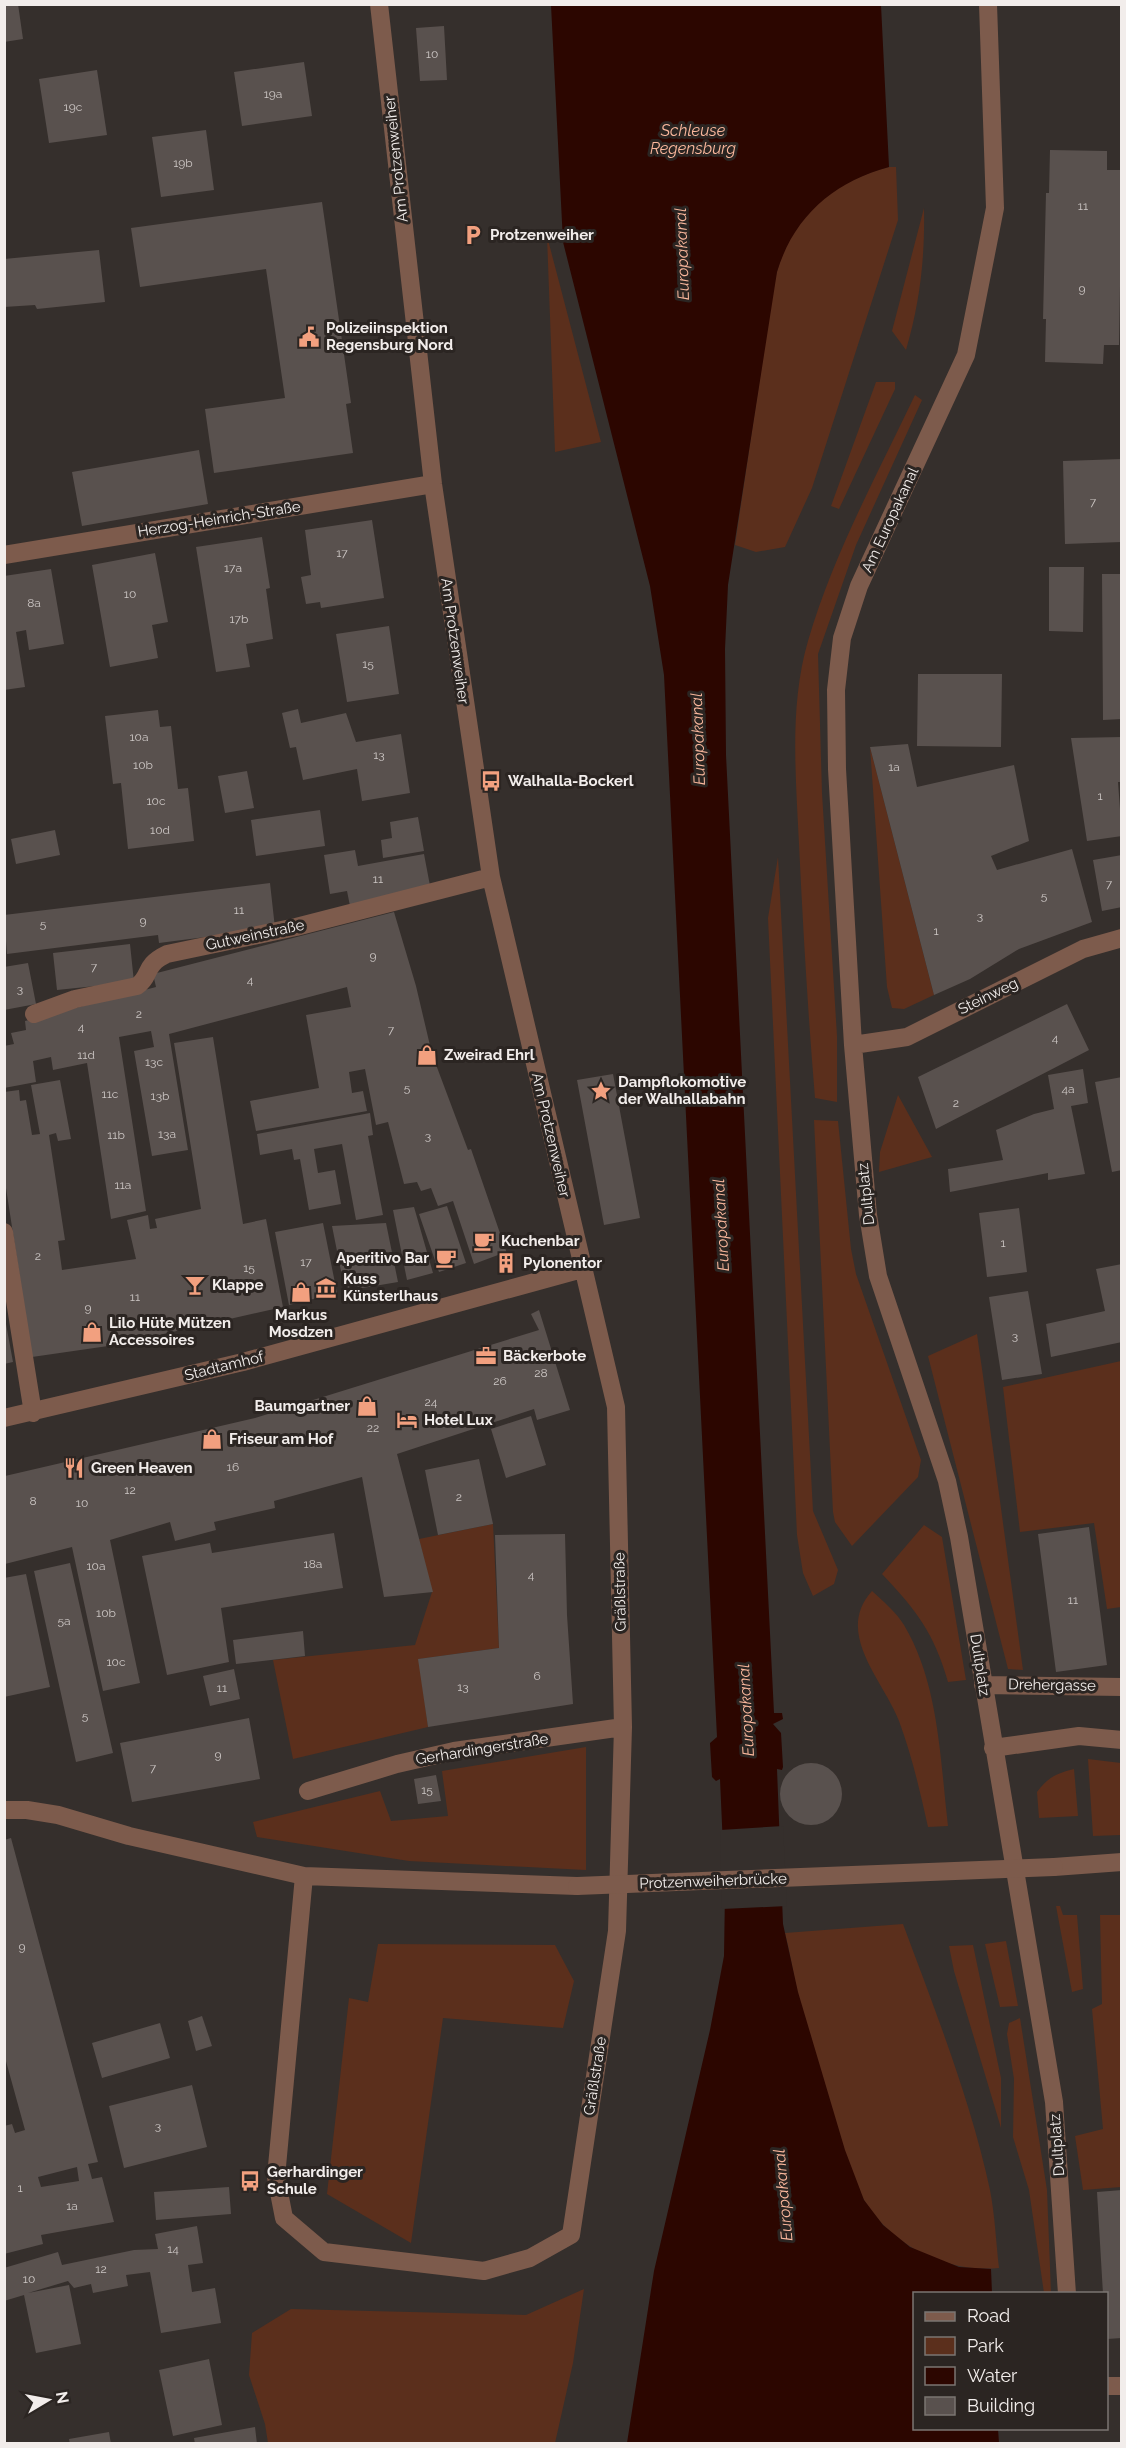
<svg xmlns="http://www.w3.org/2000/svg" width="1126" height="2448" viewBox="0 0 1126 2448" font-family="Raleway,sans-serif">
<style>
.green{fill:#5b2f1c}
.water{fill:#2c0600}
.pier{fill:#352f2c}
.building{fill:#59514e;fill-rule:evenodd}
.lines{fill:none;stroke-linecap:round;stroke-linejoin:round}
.street{stroke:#7d5b4c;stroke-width:18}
.street-bridge{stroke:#7d5b4c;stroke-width:18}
.labels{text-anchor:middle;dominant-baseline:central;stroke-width:6;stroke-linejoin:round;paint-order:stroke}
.number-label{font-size:12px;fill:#ccc6c4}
.street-label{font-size:15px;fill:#f2edeb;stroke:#2b2522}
.poi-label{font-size:15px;font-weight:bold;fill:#f2edeb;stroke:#2b2522;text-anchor:start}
.water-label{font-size:16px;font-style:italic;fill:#fbb89d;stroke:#2b2522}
</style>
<rect width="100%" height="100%" fill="#352f2c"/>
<path class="green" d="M889 167H896L898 220 812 488 785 547 756 552 735 545C744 484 753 424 762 364 768 322 770 274 791 236 812 200 849 177 889 167Z
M924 208C925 258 920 302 906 350L892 331Z
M547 236 601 442 555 452Z
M876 382H895V389L839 509 831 506Z
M915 395 922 400 856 545 818 654 822 793 837 1036V1102L815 1098C808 1014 803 929 799 844 796 778 789 706 808 641 833 555 877 475 915 395Z
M870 747 934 995 904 1009 892 1008 887 987Z
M778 857 813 1511 838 1570 834 1584 813 1596 803 1573 797 1535 768 918Z
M898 1095 932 1157 879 1172 880 1152Z
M814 1120 838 1121 851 1249 856 1274 921 1460 918 1477 852 1546 835 1522 833 1512Z
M977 1334 983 1376 1023 1670 1008 1669 928 1356Z
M1121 1361V1607L1107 1609 1094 1523 1020 1532 1003 1387Z
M493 1524 499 1648 419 1659 428 1727 293 1759 273 1660 415 1645 432 1592 419 1539Z
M924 1525 942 1537 966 1680 948 1682C934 1633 917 1611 882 1574Z
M872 1591C883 1601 896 1612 904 1625 939 1684 940 1758 948 1826L928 1827C920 1791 912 1756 899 1721 883 1680 834 1633 872 1591Z
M586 1747V1870L409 1861 257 1837 253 1822 380 1791 391 1821 448 1816 442 1771Z
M1088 1759 1121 1763V1835L1093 1836Z
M1074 1769 1078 1816 1039 1818 1037 1792C1047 1778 1057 1773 1074 1769Z
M1056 1906H1060L1063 1915H1077L1083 1989 1072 1992Z
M1100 1915H1121V2187L1083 2190 1075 2136 1103 2129 1092 2009 1102 2004Z
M903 1924C935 2010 971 2101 990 2190 995 2216 996 2242 999 2268 946 2273 892 2246 864 2200 845 2169 838 2127 827 2092 817 2059 805 2025 797 1991 793 1972 790 1952 785 1933Z
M1006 1941 1018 2006 1000 2007 985 1944Z
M378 1944 555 1945 574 1981 563 2028 443 2018 411 2243 327 2194 349 1998 368 2002Z
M973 1945 1001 2078V2128L954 1971 949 1946Z
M1020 2018 1047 2190 1051 2293H1044L1029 2190 1013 2137 1014 2079 1007 2034 1009 2023Z
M584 2289 573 2363 555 2443H268L265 2424 249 2375 252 2333 291 2309 526 2315Z"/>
<path class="water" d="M551 5H881L889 167C834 182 794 216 777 272L728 585 725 649 726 755 774 1713H782L783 1719 773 1724 781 1733 783 1767 782 1770 777 1769 783 1924 798 1992 845 2150 864 2200 883 2225 910 2247 959 2267 991 2269 992 2293 914 2294V2428L998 2429 999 2443H627L654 2271 710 2030 724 1956 725 1892 720 1779 716 1781 712 1777 710 1743 717 1737 664 675 650 586 563 242Z"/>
<path class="pier" d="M783 1826 787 1906 722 1909 720 1830Z"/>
<path class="building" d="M4 4H18L23 39 4 42Z
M444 26 447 80 420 81 416 28Z
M304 62 312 116 242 126 234 72Z
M97 70 107 135 49 143 39 79Z
M206 130 214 190 161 197 152 137Z
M1050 150 1107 151V170H1122L1119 345H1104L1103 364 1045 362 1046 319H1043L1046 193H1049Z
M322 202 351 403 346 404 353 453 214 473 205 409 285 398 266 269 140 287 131 228Z
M99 250 105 302 37 309 35 305 4 307V259Z
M199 450 208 504 82 526 72 472Z
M1122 459V542L1065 544 1063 461Z
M372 520 384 598 321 608 320 602 306 604 301 577 311 575 305 530Z
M262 537 270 588 266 589 273 639 246 644 250 667 216 672 196 547Z
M155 553 168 622 152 625 158 658 110 667 92 565Z
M1049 567H1084L1083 632 1049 631Z
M51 569 64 644 29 650 26 630 16 632 25 687 4 690V576Z
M1102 574H1122V719L1103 720Z
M389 626 399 694 347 702 336 634Z
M918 674H1002L1001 747 917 746Z
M298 709 301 723 346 713 356 742 401 734 410 793 362 801 357 769 303 780 296 747 290 748 282 713Z
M158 710 160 727 171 726 178 789 188 788 194 841 128 849 121 783 113 784 105 716Z
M1122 737V782H1118L1122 836 1087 841 1071 738Z
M908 744 917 787 1014 765 1029 841 991 856 997 870 1072 849 1092 922 1019 949 970 979 934 995 870 747Z
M247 771 254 808 225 813 218 776Z
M320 810 325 846 256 856 251 820Z
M418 817 424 851 383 858 381 840 392 838 390 822Z
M55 830 60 855 16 864 11 839Z
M355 850 358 866 424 854 431 891 350 906 347 891 330 894 324 855Z
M1122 855V907L1102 911 1093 860Z
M270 883 275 928 159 943 158 935 7 954 4 915Z
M394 912 416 986 432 1054 468 1150 471 1149 513 1271 505 1273 498 1255 474 1264 453 1201 438 1206 431 1188 421 1191 417 1182 404 1184 388 1122 376 1125 365 1069 349 1072 352 1093 363 1091 367 1111 256 1131 250 1101 319 1088 306 1015 351 1007 347 987 169 1034 188 1150 152 1156 134 1051 154 1047 151 1031 119 1037 146 1211 111 1219 87 1063 53 1070 51 1057 33 1061 36 1082 4 1088V1046L14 1044 11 1033 26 1030 25 1021 156 987 153 974Z
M130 944 134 982 57 990 53 953Z
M28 963 36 1004 4 1010V967Z
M1067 1004 1089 1050 936 1129 918 1077Z
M213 1037 243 1224 266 1219 283 1307 115 1345 32 1357 4 1175V1092L19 1090 20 1101 26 1100 32 1135 40 1134 31 1085 60 1080 71 1139 58 1141 56 1133 49 1135 65 1240 58 1241 62 1270 136 1259 127 1220 148 1215 150 1229 157 1228 155 1219 201 1209 174 1043Z
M1083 1069 1088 1103 1071 1106 1085 1174 1048 1180V1173L950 1192 948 1169 1003 1160 996 1130 1034 1114 1054 1109 1048 1075Z
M613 1074 640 1218 604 1225 577 1080Z
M1122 1077V1170L1112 1172 1095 1082Z
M370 1113 373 1135 368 1136 383 1215 356 1220 342 1144 314 1149 318 1173 335 1170 341 1204 309 1210 300 1159 294 1160 292 1149 260 1155 257 1134Z
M447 1206 466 1263 439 1272 419 1214Z
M414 1207 433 1273 407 1280 393 1210Z
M1019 1208 1027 1272 987 1277 979 1213Z
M323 1223 337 1293 289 1305 275 1232Z
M386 1223 398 1282 345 1291 332 1226Z
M1122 1264V1342L1051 1357 1046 1324 1105 1311 1096 1269Z
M1028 1291 1042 1374 1002 1380 989 1297Z
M539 1310 570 1410 537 1420 534 1409 397 1454 433 1592 384 1597 362 1477 274 1501 275 1508 214 1522 216 1530 175 1541 170 1522 110 1540 140 1683 103 1691 72 1547 5 1564V1476L255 1418 539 1330 531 1314Z
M6 1324 13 1362 4 1364V1325Z
M531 1416 546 1465 506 1478 491 1429Z
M479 1459 493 1524 438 1535 425 1470Z
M1089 1527 1107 1665 1056 1672 1038 1534Z
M334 1533 343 1588 221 1608 229 1662 167 1675 142 1556 210 1543 212 1553Z
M565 1534 567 1615 573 1704 428 1727 418 1659 499 1648 495 1535Z
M70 1563 113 1753 76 1762 34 1571Z
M26 1574 50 1687 4 1697V1578Z
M303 1631 305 1656 236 1664 233 1640Z
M234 1669 240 1699 210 1706 203 1676Z
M249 1718 260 1779 132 1802 120 1743Z
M780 1794a31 31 0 1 1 62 0a31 31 0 1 1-62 0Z
M436 1775 441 1801 418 1804 414 1779Z
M11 1838 98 2162 88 2164 92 2179 102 2177 114 2222 41 2235 43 2244 4 2254V2126L12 2124 15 2133 25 2130 4 2054V1840ZM77 2167 79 2181 41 2187 38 2177Z
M202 2016 212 2046 196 2051 188 2021Z
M160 2023 170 2058 102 2078 92 2043Z
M192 2085 207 2147 124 2168 109 2106Z
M229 2187 231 2214 156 2220 154 2192Z
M1122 2190V2338L1107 2339V2294H1103L1097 2192Z
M197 2226 203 2263 188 2265 192 2292 215 2288 221 2323 161 2333 150 2272 126 2275 128 2286 93 2293 91 2284 74 2288 68 2281 28 2293 69 2285 81 2344 36 2353 24 2295 4 2301V2268L58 2252 62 2265 134 2250 158 2249 155 2234Z
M209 2359 222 2425 173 2436 159 2370Z
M255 2427 257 2444H195L194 2438Z
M109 2432 111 2444H70L69 2439Z"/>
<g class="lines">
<path class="street" d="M988 4 995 208 966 355 859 586 842 638 836 690 837 769 853 1045 868 1215 878 1276 947 1481 959 1537 1054 2102 1067 2294
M4 555 433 484
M34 1014 75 999 137 986C152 976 142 966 167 954L296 927 491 877
M853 1045 907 1037 1083 949 1122 938
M4 1232 33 1413
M4 1418 243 1362 582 1269
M983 1685 1122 1687
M993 1748 1079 1736 1122 1740
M308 1791 397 1764 454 1751 623 1727
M4 1810H27L58 1815 129 1836 304 1876 577 1886
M1054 1867 1122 1862
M304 1876 276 2177 284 2218 324 2252 484 2271 530 2258 571 2235 617 1931 623 1727 616 1407 491 877 433 484 379 4
M1106 2386H1122"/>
<path class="street-bridge" d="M577 1886 1054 1867"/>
</g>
<defs>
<g id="parking-bare" transform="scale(1.62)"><path d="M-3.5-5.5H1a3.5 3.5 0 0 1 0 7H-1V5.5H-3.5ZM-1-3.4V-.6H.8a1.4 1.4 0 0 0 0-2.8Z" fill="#f2a07f" stroke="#2b2522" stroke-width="2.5" paint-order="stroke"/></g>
<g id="civic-bare" transform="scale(1.62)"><path d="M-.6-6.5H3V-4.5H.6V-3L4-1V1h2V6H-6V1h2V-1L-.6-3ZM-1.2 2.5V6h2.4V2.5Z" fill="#f2a07f" stroke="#2b2522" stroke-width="2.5" paint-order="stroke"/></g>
<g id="bus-bare" transform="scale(1.62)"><path d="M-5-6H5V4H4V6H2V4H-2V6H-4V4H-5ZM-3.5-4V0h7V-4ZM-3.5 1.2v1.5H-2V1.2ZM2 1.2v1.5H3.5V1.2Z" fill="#f2a07f" stroke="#2b2522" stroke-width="2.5" paint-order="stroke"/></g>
<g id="shop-bare" transform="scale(1.62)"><path d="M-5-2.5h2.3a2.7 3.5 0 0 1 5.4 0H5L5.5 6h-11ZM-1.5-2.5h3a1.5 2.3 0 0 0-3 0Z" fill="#f2a07f" stroke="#2b2522" stroke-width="2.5" paint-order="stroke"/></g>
<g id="sight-bare" transform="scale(1.62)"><path d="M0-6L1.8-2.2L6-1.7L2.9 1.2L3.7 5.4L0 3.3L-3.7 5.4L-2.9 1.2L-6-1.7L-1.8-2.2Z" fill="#f2a07f" stroke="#2b2522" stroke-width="2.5" paint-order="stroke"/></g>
<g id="cafe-bare" transform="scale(1.62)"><path d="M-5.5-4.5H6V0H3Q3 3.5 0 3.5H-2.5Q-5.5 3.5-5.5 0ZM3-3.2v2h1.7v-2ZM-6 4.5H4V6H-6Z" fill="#f2a07f" stroke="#2b2522" stroke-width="2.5" paint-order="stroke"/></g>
<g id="building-bare" transform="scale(1.62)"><path d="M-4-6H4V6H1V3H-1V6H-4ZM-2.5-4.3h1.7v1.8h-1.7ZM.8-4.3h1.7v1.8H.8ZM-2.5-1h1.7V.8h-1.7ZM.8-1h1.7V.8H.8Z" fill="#f2a07f" stroke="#2b2522" stroke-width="2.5" paint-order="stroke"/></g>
<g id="bar-bare" transform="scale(1.62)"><path d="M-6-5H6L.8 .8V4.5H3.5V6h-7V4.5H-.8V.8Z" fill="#f2a07f" stroke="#2b2522" stroke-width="2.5" paint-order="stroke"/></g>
<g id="museum-bare" transform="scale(1.62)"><path d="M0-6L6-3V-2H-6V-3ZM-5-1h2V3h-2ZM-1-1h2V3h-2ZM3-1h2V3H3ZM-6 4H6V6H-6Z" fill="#f2a07f" stroke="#2b2522" stroke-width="2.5" paint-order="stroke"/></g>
<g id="office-bare" transform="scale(1.62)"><path d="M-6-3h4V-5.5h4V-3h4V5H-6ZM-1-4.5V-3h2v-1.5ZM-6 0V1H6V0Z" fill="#f2a07f" stroke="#2b2522" stroke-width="2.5" paint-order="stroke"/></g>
<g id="hotel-bare" transform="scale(1.62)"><path d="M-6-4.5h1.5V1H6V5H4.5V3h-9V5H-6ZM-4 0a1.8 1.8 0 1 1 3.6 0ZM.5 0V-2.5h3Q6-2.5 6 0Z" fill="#f2a07f" stroke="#2b2522" stroke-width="2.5" paint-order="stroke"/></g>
<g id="restaurant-bare" transform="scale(1.62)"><path d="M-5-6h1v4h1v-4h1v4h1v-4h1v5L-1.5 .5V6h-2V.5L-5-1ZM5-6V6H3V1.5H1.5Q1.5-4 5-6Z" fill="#f2a07f" stroke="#2b2522" stroke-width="2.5" paint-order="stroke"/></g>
</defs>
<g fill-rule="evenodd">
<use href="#parking-bare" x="473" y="235"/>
<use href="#civic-bare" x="309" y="337"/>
<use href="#bus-bare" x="491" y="781"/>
<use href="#shop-bare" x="427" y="1055"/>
<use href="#sight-bare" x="601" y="1091"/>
<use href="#cafe-bare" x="484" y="1241"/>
<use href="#cafe-bare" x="446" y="1258"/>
<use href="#building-bare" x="506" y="1263"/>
<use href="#bar-bare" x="195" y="1285"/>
<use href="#museum-bare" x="326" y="1288"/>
<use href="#shop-bare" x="301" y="1292"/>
<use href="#shop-bare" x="92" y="1332"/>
<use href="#office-bare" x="486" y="1356"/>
<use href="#shop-bare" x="367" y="1406"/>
<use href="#hotel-bare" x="407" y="1420"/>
<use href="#shop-bare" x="212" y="1439"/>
<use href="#restaurant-bare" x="74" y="1468"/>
<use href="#bus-bare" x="250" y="2181"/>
</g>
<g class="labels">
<g class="number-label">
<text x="432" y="54">10</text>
<text x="273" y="94">19a</text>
<text x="73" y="107">19c</text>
<text x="183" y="163">19b</text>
<text x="1083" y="206">11</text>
<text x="1082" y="289">9</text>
<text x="1093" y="502">7</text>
<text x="342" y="553">17</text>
<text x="233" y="568">17a</text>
<text x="130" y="594">10</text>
<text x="34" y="603">8a</text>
<text x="239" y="619">17b</text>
<text x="368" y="664">15</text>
<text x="139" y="737">10a</text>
<text x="379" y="755">13</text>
<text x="143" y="765">10b</text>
<text x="894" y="767">1a</text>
<text x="1100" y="796">1</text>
<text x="156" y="801">10c</text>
<text x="160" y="830">10d</text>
<text x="378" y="879">11</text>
<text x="1109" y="884">7</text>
<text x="1044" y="896">5</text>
<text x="239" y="910">11</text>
<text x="980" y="916">3</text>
<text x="143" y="921">9</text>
<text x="43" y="924">5</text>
<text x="936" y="931">1</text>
<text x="373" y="956">9</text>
<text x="94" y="967">7</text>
<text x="250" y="980">4</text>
<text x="20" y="989">3</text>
<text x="139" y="1014">2</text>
<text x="81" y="1027">4</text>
<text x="391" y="1030">7</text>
<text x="1055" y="1038">4</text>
<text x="86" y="1055">11d</text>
<text x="154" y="1062">13c</text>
<text x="407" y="1088">5</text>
<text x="1068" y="1089">4a</text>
<text x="110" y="1094">11c</text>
<text x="160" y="1096">13b</text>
<text x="956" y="1103">2</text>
<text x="167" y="1134">13a</text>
<text x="116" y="1135">11b</text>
<text x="428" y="1136">3</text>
<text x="123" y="1185">11a</text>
<text x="1003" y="1243">1</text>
<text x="38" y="1256">2</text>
<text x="306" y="1262">17</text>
<text x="249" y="1268">15</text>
<text x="135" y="1297">11</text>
<text x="88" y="1308">9</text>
<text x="1015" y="1336">3</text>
<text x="541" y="1373">28</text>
<text x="500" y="1381">26</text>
<text x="431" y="1402">24</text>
<text x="373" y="1428">22</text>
<text x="233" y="1467">16</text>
<text x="130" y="1490">12</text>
<text x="459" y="1497">2</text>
<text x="33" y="1501">8</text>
<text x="82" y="1503">10</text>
<text x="313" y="1564">18a</text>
<text x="96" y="1566">10a</text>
<text x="531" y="1575">4</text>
<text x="1073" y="1600">11</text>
<text x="106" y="1613">10b</text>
<text x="64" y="1621">5a</text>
<text x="116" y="1662">10c</text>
<text x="537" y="1676">6</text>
<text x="463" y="1687">13</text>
<text x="222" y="1688">11</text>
<text x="85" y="1716">5</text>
<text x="218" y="1755">9</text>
<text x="153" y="1768">7</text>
<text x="427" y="1790">15</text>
<text x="22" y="1947">9</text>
<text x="158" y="2126">3</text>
<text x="20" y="2188">1</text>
<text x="72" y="2206">1a</text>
<text x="173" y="2249">14</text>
<text x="101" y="2269">12</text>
<text x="29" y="2279">10</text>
</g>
<g class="street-label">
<text transform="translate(396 159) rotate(-96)">Am Protzenweiher</text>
<text transform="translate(219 519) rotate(-9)">Herzog-Heinrich-Straße</text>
<text transform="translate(890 520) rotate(-65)">Am Europakanal</text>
<text transform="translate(455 641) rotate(82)">Am Protzenweiher</text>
<text transform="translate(255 935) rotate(-12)">Gutweinstraße</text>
<text transform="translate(988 996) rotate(-26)">Steinweg</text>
<text transform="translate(551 1135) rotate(77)">Am Protzenweiher</text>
<text transform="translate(866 1194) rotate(-96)">Dultplatz</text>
<text transform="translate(224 1366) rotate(-14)">Stadtamhof</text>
<text transform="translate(620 1592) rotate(-91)">Gräßlstraße</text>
<text transform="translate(980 1665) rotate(81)">Dultplatz</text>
<text transform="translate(1052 1685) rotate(1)">Drehergasse</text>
<text transform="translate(482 1749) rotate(-9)">Gerhardingerstraße</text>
<text transform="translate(713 1881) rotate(-2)">Protzenweiherbrücke</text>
<text transform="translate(595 2076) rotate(-81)">Gräßlstraße</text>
<text transform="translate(1057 2145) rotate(-94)">Dultplatz</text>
</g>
<g class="poi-label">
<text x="490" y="235">Protzenweiher</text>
<text x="326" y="328">Polizeiinspektion<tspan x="326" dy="17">Regensburg Nord</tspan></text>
<text x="508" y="781">Walhalla-Bockerl</text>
<text x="444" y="1055">Zweirad Ehrl</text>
<text x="618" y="1082">Dampflokomotive<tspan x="618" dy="17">der Walhallabahn</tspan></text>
<text x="501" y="1241">Kuchenbar</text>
<text x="429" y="1258" text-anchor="end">Aperitivo Bar</text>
<text x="523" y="1263">Pylonentor</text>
<text x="343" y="1279">Kuss<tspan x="343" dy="17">Künsterlhaus</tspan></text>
<text x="212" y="1285">Klappe</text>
<text x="301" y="1315" text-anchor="middle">Markus<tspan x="301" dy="17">Mosdzen</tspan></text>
<text x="109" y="1323">Lilo Hüte Mützen<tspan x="109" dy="17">Accessoires</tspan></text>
<text x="503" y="1356">Bäckerbote</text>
<text x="350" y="1406" text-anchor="end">Baumgartner</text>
<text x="424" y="1420">Hotel Lux</text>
<text x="229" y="1439">Friseur am Hof</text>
<text x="91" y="1468">Green Heaven</text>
<text x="267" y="2172">Gerhardinger<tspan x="267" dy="17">Schule</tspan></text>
</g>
<g class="water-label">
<text x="693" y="130">Schleuse<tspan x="693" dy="18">Regensburg</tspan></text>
<text transform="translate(682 254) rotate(-92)">Europakanal</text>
<text transform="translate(698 739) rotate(-92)">Europakanal</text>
<text transform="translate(721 1225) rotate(-93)">Europakanal</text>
<text transform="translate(746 1710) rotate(-93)">Europakanal</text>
<text transform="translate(783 2195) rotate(-95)">Europakanal</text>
</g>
</g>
<rect width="1126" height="2448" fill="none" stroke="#f2edeb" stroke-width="12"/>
<rect x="913" y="2292" width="195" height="138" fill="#2b2522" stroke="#7b7572" stroke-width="1.5"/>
<rect x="925" y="2312" width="30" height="9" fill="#7d5b4c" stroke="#7b7572" stroke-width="1.5"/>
<text x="967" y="2322" font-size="18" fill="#f2edeb">Road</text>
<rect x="925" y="2337" width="30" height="18" fill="#5b2f1c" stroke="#7b7572" stroke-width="1.5"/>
<text x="967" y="2352" font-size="18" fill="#f2edeb">Park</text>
<rect x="925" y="2367" width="30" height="18" fill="#2c0600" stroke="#7b7572" stroke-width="1.5"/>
<text x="967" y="2382" font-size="18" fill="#f2edeb">Water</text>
<rect x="925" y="2397" width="30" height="18" fill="#59514e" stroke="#7b7572" stroke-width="1.5"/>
<text x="967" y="2412" font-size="18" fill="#f2edeb">Building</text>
<g transform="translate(48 2400) rotate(80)" stroke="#2b2522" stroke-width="4.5" paint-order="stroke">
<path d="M0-4.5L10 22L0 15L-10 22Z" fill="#f2edeb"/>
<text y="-9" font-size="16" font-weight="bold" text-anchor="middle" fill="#f2edeb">N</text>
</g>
</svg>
